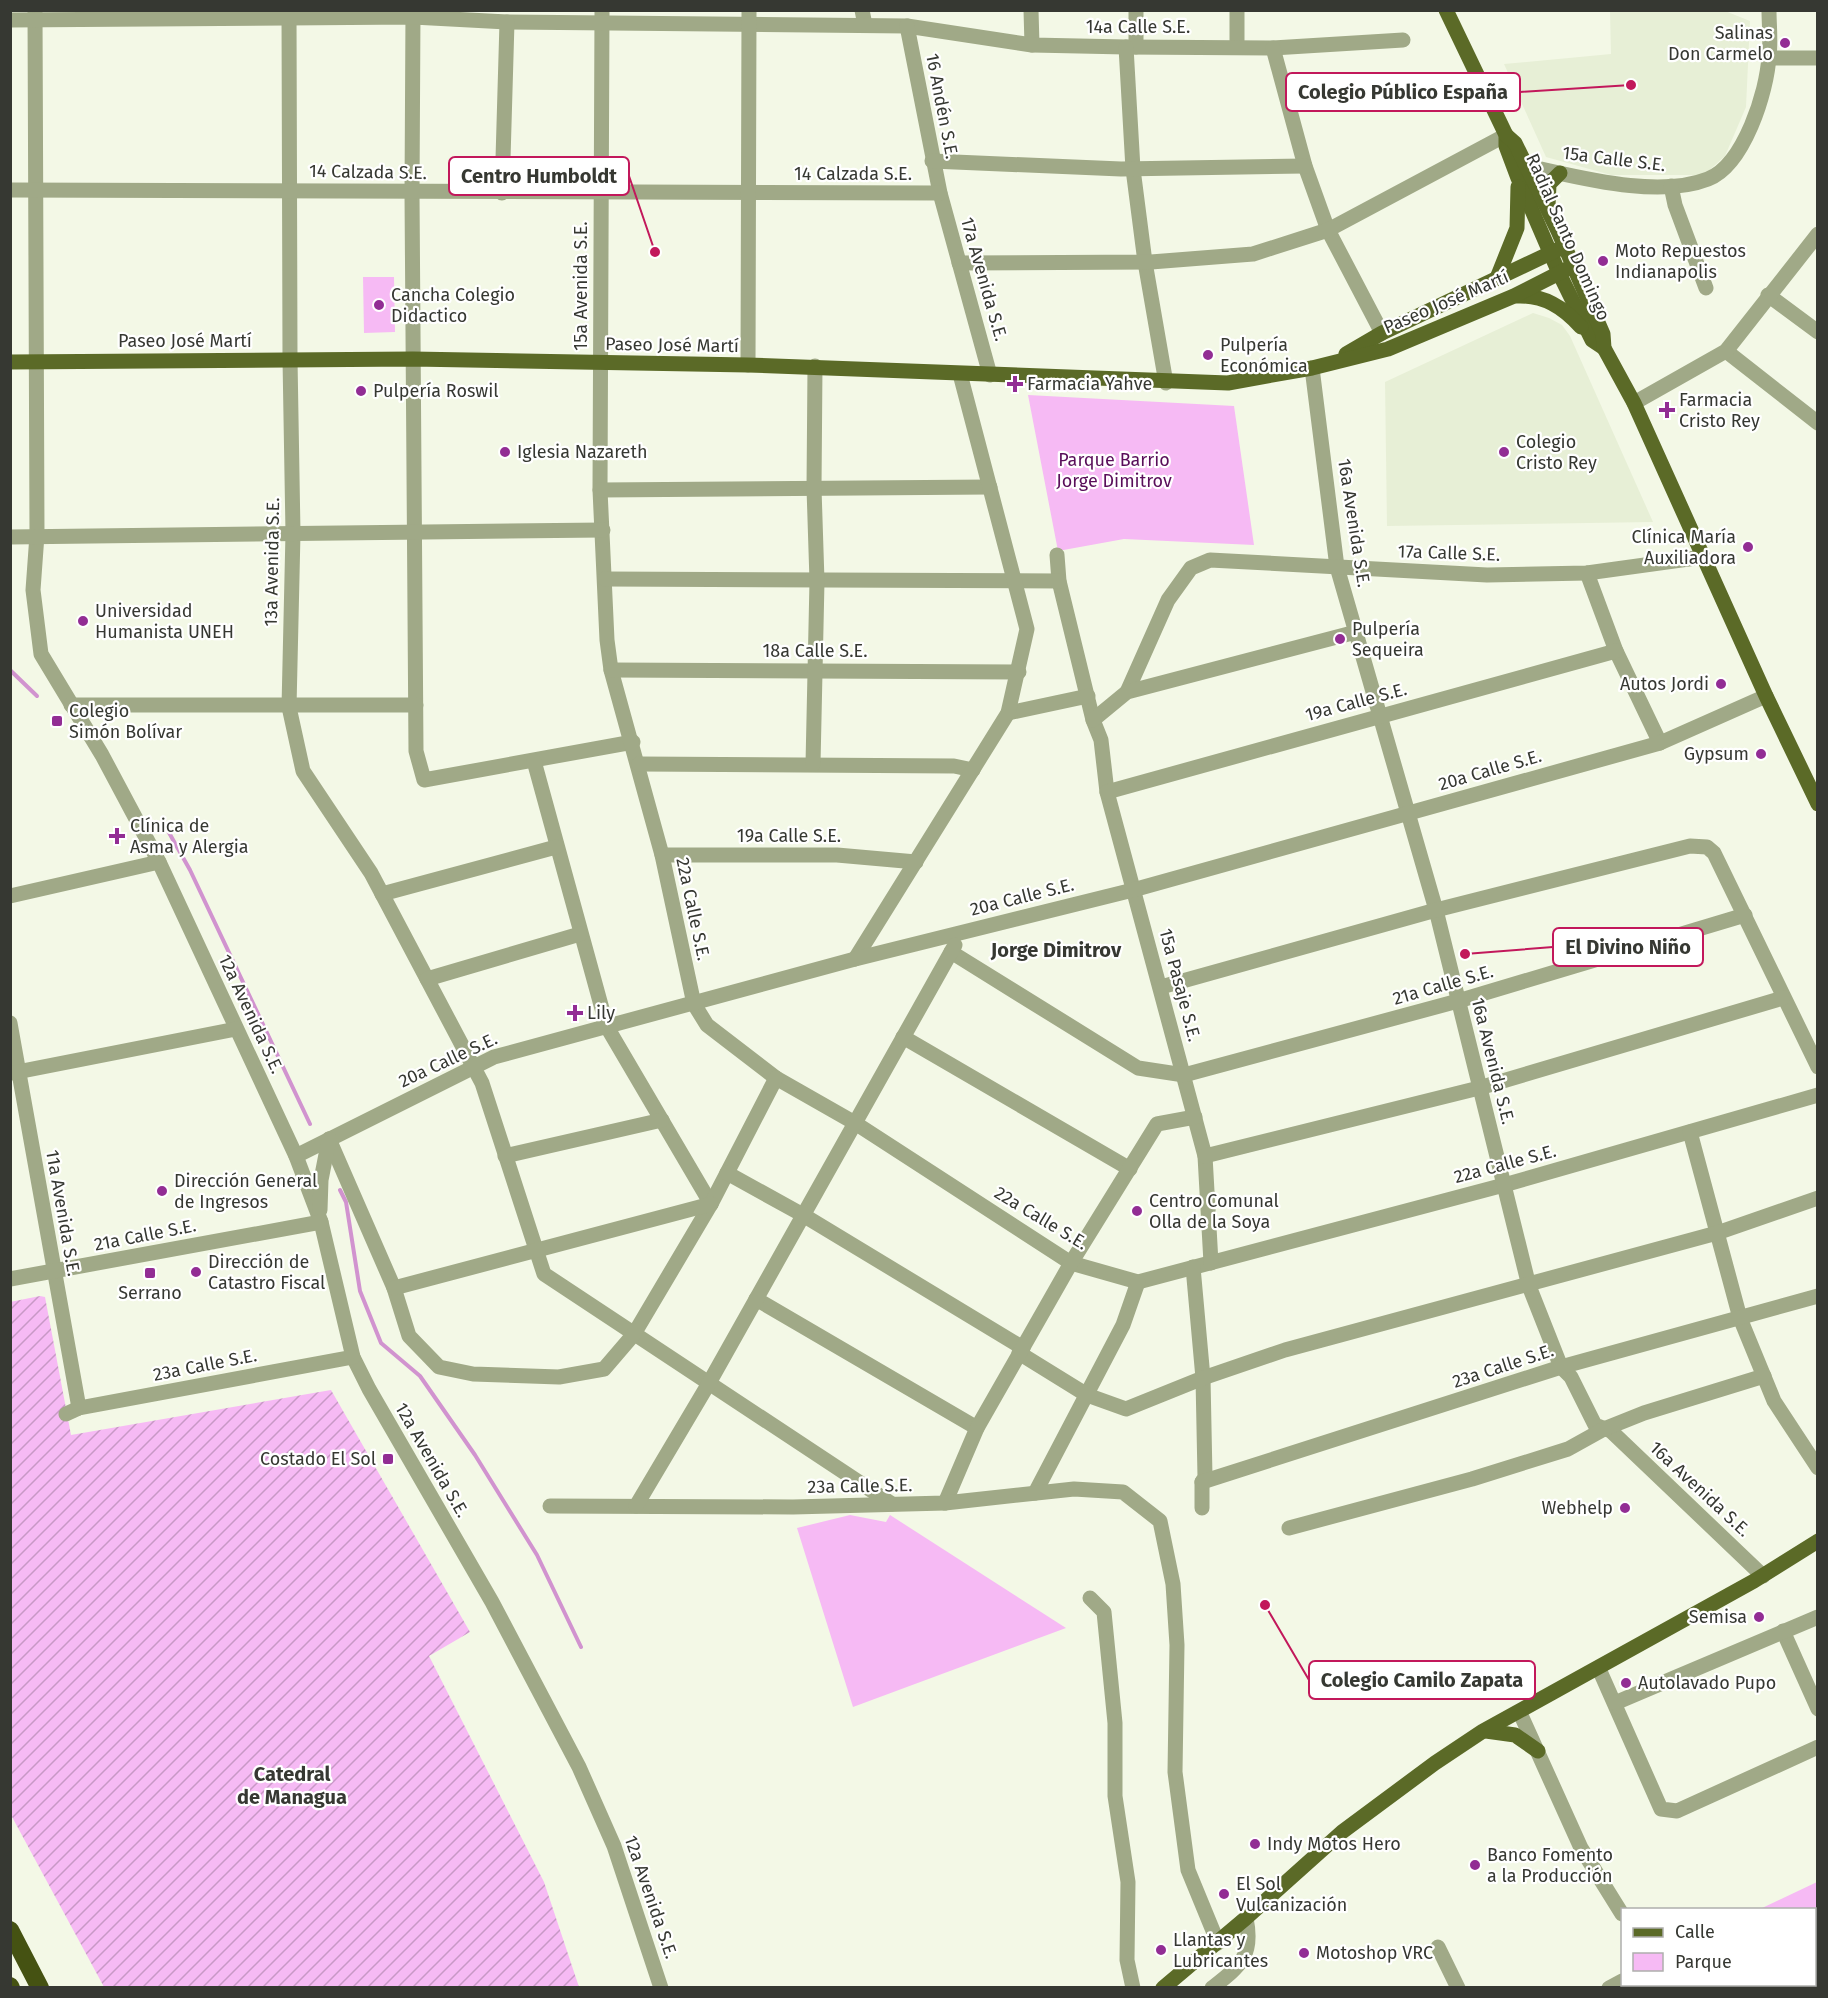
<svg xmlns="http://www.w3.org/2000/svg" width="1828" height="1998" viewBox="0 0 1828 1998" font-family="'Fira Sans',sans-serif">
<defs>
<pattern id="garden-furrows" width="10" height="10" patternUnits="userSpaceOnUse" patternTransform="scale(1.5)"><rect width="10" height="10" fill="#f6baf4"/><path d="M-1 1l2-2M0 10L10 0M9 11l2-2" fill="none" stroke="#c898c6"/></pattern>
</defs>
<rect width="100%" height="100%" fill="#f3f8e6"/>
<!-- built -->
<g fill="#e7efd6">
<polygon points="1610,11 1725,11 1750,21 1746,107 1725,156 1704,175 1611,175 1546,157 1504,64 1611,54"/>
<polygon points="1533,313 1549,318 1562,325 1570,336 1653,522 1387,526 1385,382"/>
</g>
<!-- park -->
<g fill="#f6baf4">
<polygon points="394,277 395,332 364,333 363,277"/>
<polygon points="1028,395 1234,406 1254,545 1124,539 1058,551"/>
<polygon points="850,1515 886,1522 890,1515 1066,1628 853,1707 797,1528"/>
<polygon points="1817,1882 1818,1959 1815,1960 1814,1910 1760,1909"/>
</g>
<!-- garden -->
<polygon fill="url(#garden-furrows)" points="40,1296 45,1297 71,1435 331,1390 470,1632 429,1656 544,1882 579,1987 104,1987 11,1815 10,1302"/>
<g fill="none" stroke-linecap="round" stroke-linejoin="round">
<!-- stream -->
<g stroke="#d193cf" stroke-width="4">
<polyline points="10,670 37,696"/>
<polyline points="163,822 190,870 310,1124"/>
<polyline points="340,1190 346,1202 360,1291 381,1343 420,1376 475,1455 537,1555 581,1647"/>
</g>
<!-- minor -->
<g stroke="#a0a987" stroke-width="15">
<polyline points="35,10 37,535 33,590 41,654 102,755 159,862 296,1156 321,1222 353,1357 369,1389 492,1602 579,1767 614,1846 661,1988"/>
<polyline points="289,10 290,359 293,533 289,707 303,771 371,873 482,1083 544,1274 892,1504"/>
<polyline points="413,10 412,193 416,751 424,780 633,742"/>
<polyline points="602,10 600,490 607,640 611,670 662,855 694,1004 707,1025 776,1078 855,1123 1071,1263 1138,1282 1504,1185 1818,1095"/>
<polyline points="862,10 865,25"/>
<polyline points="1031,10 1032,45"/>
<polyline points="1136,10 1136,47"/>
<polyline points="1237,10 1237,47"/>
<polyline points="10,20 413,17 507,22 907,26 1032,45 1126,47 1273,48 1403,40"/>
<polyline points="907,26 940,193 990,375"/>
<polyline points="1126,47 1133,169 1145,262 1166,383"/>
<polyline points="1273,48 1305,166 1328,230 1382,333"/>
<polyline points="1770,58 1818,58"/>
<polyline points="932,161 1121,169 1305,166"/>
<path d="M1527,166C1579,177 1657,199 1708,179C1744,165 1767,92 1769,56C1771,41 1769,26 1769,10"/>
<polyline points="1671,186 1675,205 1706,288"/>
<polyline points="10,190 940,193"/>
<polyline points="502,193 507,22"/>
<polyline points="959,263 1151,262 1253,254 1328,230 1506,135"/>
<polyline points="1768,295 1818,332"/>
<polyline points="1726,351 1818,423"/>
<polyline points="748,365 749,10"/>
<polyline points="1312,368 1337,567 1436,910 1529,1286 1561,1367 1571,1377 1595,1425 1611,1431 1763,1576"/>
<polyline points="1634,403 1726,351 1818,234"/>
<polyline points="600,490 990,487"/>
<polyline points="10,537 603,530"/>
<polyline points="1057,555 1059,581 1093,720 1101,740 1107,792 1205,1156 1211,1263"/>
<polyline points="1587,573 1616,651 1660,743"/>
<polyline points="605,579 1059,581"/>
<polyline points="611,670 1019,672"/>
<polyline points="1127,692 1168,600 1191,568 1210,560 1487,575 1587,573 1703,557"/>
<polyline points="71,705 416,705"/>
<polyline points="1008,713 1088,696"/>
<polyline points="1093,720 1127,692 1356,632"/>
<polyline points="534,761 607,1027 711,1204"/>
<polyline points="639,764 954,766 973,770"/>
<polyline points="813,764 817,581 814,488 815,366"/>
<polyline points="1107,792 1616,651"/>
<polyline points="662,855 837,855 916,862"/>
<polyline points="382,894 556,847"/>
<polyline points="10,896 159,862"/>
<polyline points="951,952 1138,1068 1184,1075 1458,1001 1745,915"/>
<polyline points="855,959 1008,713 1027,629 960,374"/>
<polyline points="427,979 580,934"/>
<polyline points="1161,987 1436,910 1690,846 1707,847 1714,853 1818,1067"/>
<polyline points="10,1023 79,1408"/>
<polyline points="903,1037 1130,1169"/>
<polyline points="12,1073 236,1029"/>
<polyline points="1690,1132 1740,1318 1774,1401 1818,1468"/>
<polyline points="329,1139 394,1288 409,1336 439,1367 473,1374 559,1377 604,1369 634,1334 711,1204 776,1078"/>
<polyline points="296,1156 494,1057 855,959 1133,890 1660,743 1766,696"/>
<polyline points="505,1156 662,1120"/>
<polyline points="1205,1156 1479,1088 1783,998"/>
<polyline points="727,1173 803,1215 1023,1348"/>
<polyline points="320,1210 321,1180 329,1139"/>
<polyline points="1193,1267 1203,1378 1205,1477 1202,1482 1202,1508"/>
<polyline points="10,1279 321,1222"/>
<polyline points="394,1288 711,1204"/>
<polyline points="756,1299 977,1428"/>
<polyline points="1019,1353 1087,1395 1126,1409 1203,1378 1285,1350 1717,1233 1818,1198"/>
<polyline points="66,1414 79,1408 353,1357"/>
<polyline points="1202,1482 1561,1367 1818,1296"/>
<polyline points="1035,1493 1123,1325 1138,1282"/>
<polyline points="945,1503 977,1428 1071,1263 1157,1124 1195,1117"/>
<polyline points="550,1506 793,1507 945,1503 1074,1489 1123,1492 1160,1521 1173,1584 1177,1645 1175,1772 1188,1870 1218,1943"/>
<polyline points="636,1506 709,1383 955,945"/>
<polyline points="1289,1528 1472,1479 1568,1449 1604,1429 1644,1413 1764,1376"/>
<polyline points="1090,1598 1104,1612 1115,1723 1115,1796 1128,1882 1127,1960 1133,1988"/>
<polyline points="1783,1631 1818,1709"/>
<polyline points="1599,1669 1661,1809 1677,1811 1818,1747"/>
<polyline points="1615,1703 1818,1617"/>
<polyline points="1520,1713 1581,1848 1622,1914"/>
<polyline points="1438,1947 1458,1988"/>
<polyline points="1670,1984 1672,1988"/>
<path d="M1212,1988C1240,1966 1254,1956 1246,1918"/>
<polyline points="1609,1988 1622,1981"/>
</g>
<!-- major -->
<g stroke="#5b6a27" stroke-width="15">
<polyline points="1446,10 1506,135 1506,146 1518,178 1559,273 1592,340 1604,348"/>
<polyline points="1506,135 1515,143 1558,231 1603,334 1604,348 1634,403 1766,696 1818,804"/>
<polyline points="1548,206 1549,184 1560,173"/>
<polyline points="1497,278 1517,228 1518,187"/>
<path d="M1517,296C1544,295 1563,307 1581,327"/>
<polyline points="1346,354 1382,333 1559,249"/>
<polyline points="10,362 413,359 748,365 1228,383 1312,368 1388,349 1514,296 1573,266"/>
<polyline points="1486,1731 1515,1735 1538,1751"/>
<polyline points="1163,1988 1246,1918 1342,1832 1435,1763 1483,1731 1754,1581 1818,1541"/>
</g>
<!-- highway -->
<g stroke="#455212" stroke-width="18">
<polyline points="10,1930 40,1988"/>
<polyline points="10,1986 11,1988"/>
</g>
</g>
<!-- markers -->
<g fill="#922d94" stroke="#fff" stroke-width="2">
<circle cx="1785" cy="43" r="6"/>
<circle cx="1603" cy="261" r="6"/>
<circle cx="379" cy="305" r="6"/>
<circle cx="1208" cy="355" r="6"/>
<path d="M1012 375h6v6h6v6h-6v6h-6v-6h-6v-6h6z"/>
<circle cx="361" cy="391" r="6"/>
<path d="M1664 401h6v6h6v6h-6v6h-6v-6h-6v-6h6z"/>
<circle cx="505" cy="452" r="6"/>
<circle cx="1504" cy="452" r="6"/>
<circle cx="1748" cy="547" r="6"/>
<circle cx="83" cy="621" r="6"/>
<circle cx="1340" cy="639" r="6"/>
<circle cx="1721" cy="684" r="6"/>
<rect x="51" y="715" width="12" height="12" rx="3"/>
<circle cx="1761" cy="754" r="6"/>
<path d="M114 827h6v6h6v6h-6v6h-6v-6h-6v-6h6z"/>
<path d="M572 1004h6v6h6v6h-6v6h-6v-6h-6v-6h6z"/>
<circle cx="162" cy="1191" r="6"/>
<circle cx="1137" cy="1211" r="6"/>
<circle cx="196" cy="1272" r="6"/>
<rect x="144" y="1267" width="12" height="12" rx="3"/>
<rect x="382" y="1453" width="12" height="12" rx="3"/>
<circle cx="1625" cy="1508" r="6"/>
<circle cx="1759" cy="1617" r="6"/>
<circle cx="1626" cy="1683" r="6"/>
<circle cx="1255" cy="1844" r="6"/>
<circle cx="1475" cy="1865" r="6"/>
<circle cx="1224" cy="1894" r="6"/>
<circle cx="1161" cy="1950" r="6"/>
<circle cx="1304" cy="1953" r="6"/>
</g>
<g text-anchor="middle" stroke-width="4.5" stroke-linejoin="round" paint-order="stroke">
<!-- street labels -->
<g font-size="18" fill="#363832" stroke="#fff">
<text x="1138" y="33">14a Calle S.E.</text>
<text transform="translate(942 106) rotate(79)" y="6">16 Andén S.E.</text>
<text transform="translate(1614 159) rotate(7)" y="6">15a Calle S.E.</text>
<text transform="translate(368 172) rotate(1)" y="6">14 Calzada S.E.</text>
<text x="853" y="180">14 Calzada S.E.</text>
<text transform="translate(1568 237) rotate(66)" y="6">Radial Santo Domingo</text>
<text transform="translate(984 279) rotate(74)" y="6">17a Avenida S.E.</text>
<text transform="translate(581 286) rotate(-90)" y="6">15a Avenida S.E.</text>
<text transform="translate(1446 302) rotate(-23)" y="6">Paseo José Martí</text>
<text x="185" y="347">Paseo José Martí</text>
<text transform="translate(672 345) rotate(1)" y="6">Paseo José Martí</text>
<text transform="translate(1354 523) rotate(81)" y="6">16a Avenida S.E.</text>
<text transform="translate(1449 553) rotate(2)" y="6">17a Calle S.E.</text>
<text transform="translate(272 562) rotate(-89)" y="6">13a Avenida S.E.</text>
<text x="815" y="657">18a Calle S.E.</text>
<text transform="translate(1356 702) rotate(-15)" y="6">19a Calle S.E.</text>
<text transform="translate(1490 770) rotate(-16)" y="6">20a Calle S.E.</text>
<text x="789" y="842">19a Calle S.E.</text>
<text transform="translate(1022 897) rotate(-14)" y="6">20a Calle S.E.</text>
<text transform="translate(693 909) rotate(78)" y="6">22a Calle S.E.</text>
<text transform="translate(1180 985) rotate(75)" y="6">15a Pasaje S.E.</text>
<text transform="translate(1443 985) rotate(-16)" y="6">21a Calle S.E.</text>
<text transform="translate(251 1014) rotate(65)" y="6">12a Avenida S.E.</text>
<text transform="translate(448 1060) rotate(-25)" y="6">20a Calle S.E.</text>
<text transform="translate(1493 1061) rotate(76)" y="6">16a Avenida S.E.</text>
<text transform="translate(1505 1164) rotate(-15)" y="6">22a Calle S.E.</text>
<text transform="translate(63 1213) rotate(80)" y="6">11a Avenida S.E.</text>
<text transform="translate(1041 1218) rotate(31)" y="6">22a Calle S.E.</text>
<text transform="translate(145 1235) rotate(-11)" y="6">21a Calle S.E.</text>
<text transform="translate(205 1365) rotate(-11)" y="6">23a Calle S.E.</text>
<text transform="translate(1503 1366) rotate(-18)" y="6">23a Calle S.E.</text>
<text transform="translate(432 1460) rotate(60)" y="6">12a Avenida S.E.</text>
<text transform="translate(860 1486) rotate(-1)" y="6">23a Calle S.E.</text>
<text transform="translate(1700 1489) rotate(43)" y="6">16a Avenida S.E.</text>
<text transform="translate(651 1897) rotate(71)" y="6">12a Avenida S.E.</text>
</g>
<!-- poi labels -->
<g font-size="18" fill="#363832" stroke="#fff" text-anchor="start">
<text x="1773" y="39" text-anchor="end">Salinas<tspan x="1773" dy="21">Don Carmelo</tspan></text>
<text x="1615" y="257">Moto Repuestos<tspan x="1615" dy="21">Indianapolis</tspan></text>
<text x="391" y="301">Cancha Colegio<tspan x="391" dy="21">Didactico</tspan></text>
<text x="1220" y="351">Pulpería<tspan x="1220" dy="21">Económica</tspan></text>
<text x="1027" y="390">Farmacia Yahve</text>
<text x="373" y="397">Pulpería Roswil</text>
<text x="1679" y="406">Farmacia<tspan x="1679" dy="21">Cristo Rey</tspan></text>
<text x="1516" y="448">Colegio<tspan x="1516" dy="21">Cristo Rey</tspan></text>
<text x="517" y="458">Iglesia Nazareth</text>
<text x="1736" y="543" text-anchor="end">Clínica María<tspan x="1736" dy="21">Auxiliadora</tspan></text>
<text x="95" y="617">Universidad<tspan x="95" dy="21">Humanista UNEH</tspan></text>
<text x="1352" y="635">Pulpería<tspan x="1352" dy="21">Sequeira</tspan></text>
<text x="1709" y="690" text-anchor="end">Autos Jordi</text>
<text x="69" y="717">Colegio<tspan x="69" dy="21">Simón Bolívar</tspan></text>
<text x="1749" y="760" text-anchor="end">Gypsum</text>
<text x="130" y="832">Clínica de<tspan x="130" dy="21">Asma y Alergia</tspan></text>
<text x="587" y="1019">Lily</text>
<text x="174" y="1187">Dirección General<tspan x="174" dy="21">de Ingresos</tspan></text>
<text x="1149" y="1207">Centro Comunal<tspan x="1149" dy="21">Olla de la Soya</tspan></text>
<text x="208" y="1268">Dirección de<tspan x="208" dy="21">Catastro Fiscal</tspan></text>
<text x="150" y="1299" text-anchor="middle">Serrano</text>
<text x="376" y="1465" text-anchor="end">Costado El Sol</text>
<text x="1613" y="1514" text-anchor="end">Webhelp</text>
<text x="1747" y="1623" text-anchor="end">Semisa</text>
<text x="1638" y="1689">Autolavado Pupo</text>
<text x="1267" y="1850">Indy Motos Hero</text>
<text x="1487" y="1861">Banco Fomento<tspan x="1487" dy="21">a la Producción</tspan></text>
<text x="1236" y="1890">El Sol<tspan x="1236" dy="21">Vulcanización</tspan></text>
<text x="1173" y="1946">Llantas y<tspan x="1173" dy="21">Lubricantes</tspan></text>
<text x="1316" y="1959">Motoshop VRC</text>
</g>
<!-- park labels -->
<g font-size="18" fill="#590e5a" stroke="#fff">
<text x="1114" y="466">Parque Barrio<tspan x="1114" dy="21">Jorge Dimitrov</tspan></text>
</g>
<!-- neighbourhood labels -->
<g font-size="20" font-weight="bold" fill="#363832" stroke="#fff">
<text x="1056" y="957">Jorge Dimitrov</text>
<text x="292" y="1781">Catedral<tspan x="292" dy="23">de Managua</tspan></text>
</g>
</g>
<!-- callouts -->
<path fill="none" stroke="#c2185b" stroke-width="2" d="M1631 85L1520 92M655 252L629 176M1465 954L1553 947M1265 1605L1309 1680"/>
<g fill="#c2185b" stroke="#fff" stroke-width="2">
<circle cx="1631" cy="85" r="6"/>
<circle cx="655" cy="252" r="6"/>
<circle cx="1465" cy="954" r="6"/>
<circle cx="1265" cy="1605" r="6"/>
</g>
<g fill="#fff" stroke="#c2185b" stroke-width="2">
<rect x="1286" y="73" width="234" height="38" rx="6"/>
<rect x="449" y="157" width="180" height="38" rx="6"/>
<rect x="1553" y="928" width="150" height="38" rx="6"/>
<rect x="1309" y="1661" width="226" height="38" rx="6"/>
</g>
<g font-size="20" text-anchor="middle" font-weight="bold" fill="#363832">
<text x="1403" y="99">Colegio Público España</text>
<text x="539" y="183">Centro Humboldt</text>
<text x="1628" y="954">El Divino Niño</text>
<text x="1422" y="1687">Colegio Camilo Zapata</text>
</g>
<!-- border -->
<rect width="1828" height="1998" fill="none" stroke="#363832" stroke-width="24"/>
<!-- legend -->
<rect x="1621" y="1908" width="195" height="78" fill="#ffffff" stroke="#afafad" stroke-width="1.5"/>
<rect x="1633" y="1928" width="30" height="9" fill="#5b6a27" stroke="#afafad" stroke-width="1.5"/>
<text x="1675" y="1938" font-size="18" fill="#363832">Calle</text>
<rect x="1633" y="1953" width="30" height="18" fill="#f6baf4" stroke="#afafad" stroke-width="1.5"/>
<text x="1675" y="1968" font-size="18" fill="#363832">Parque</text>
</svg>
